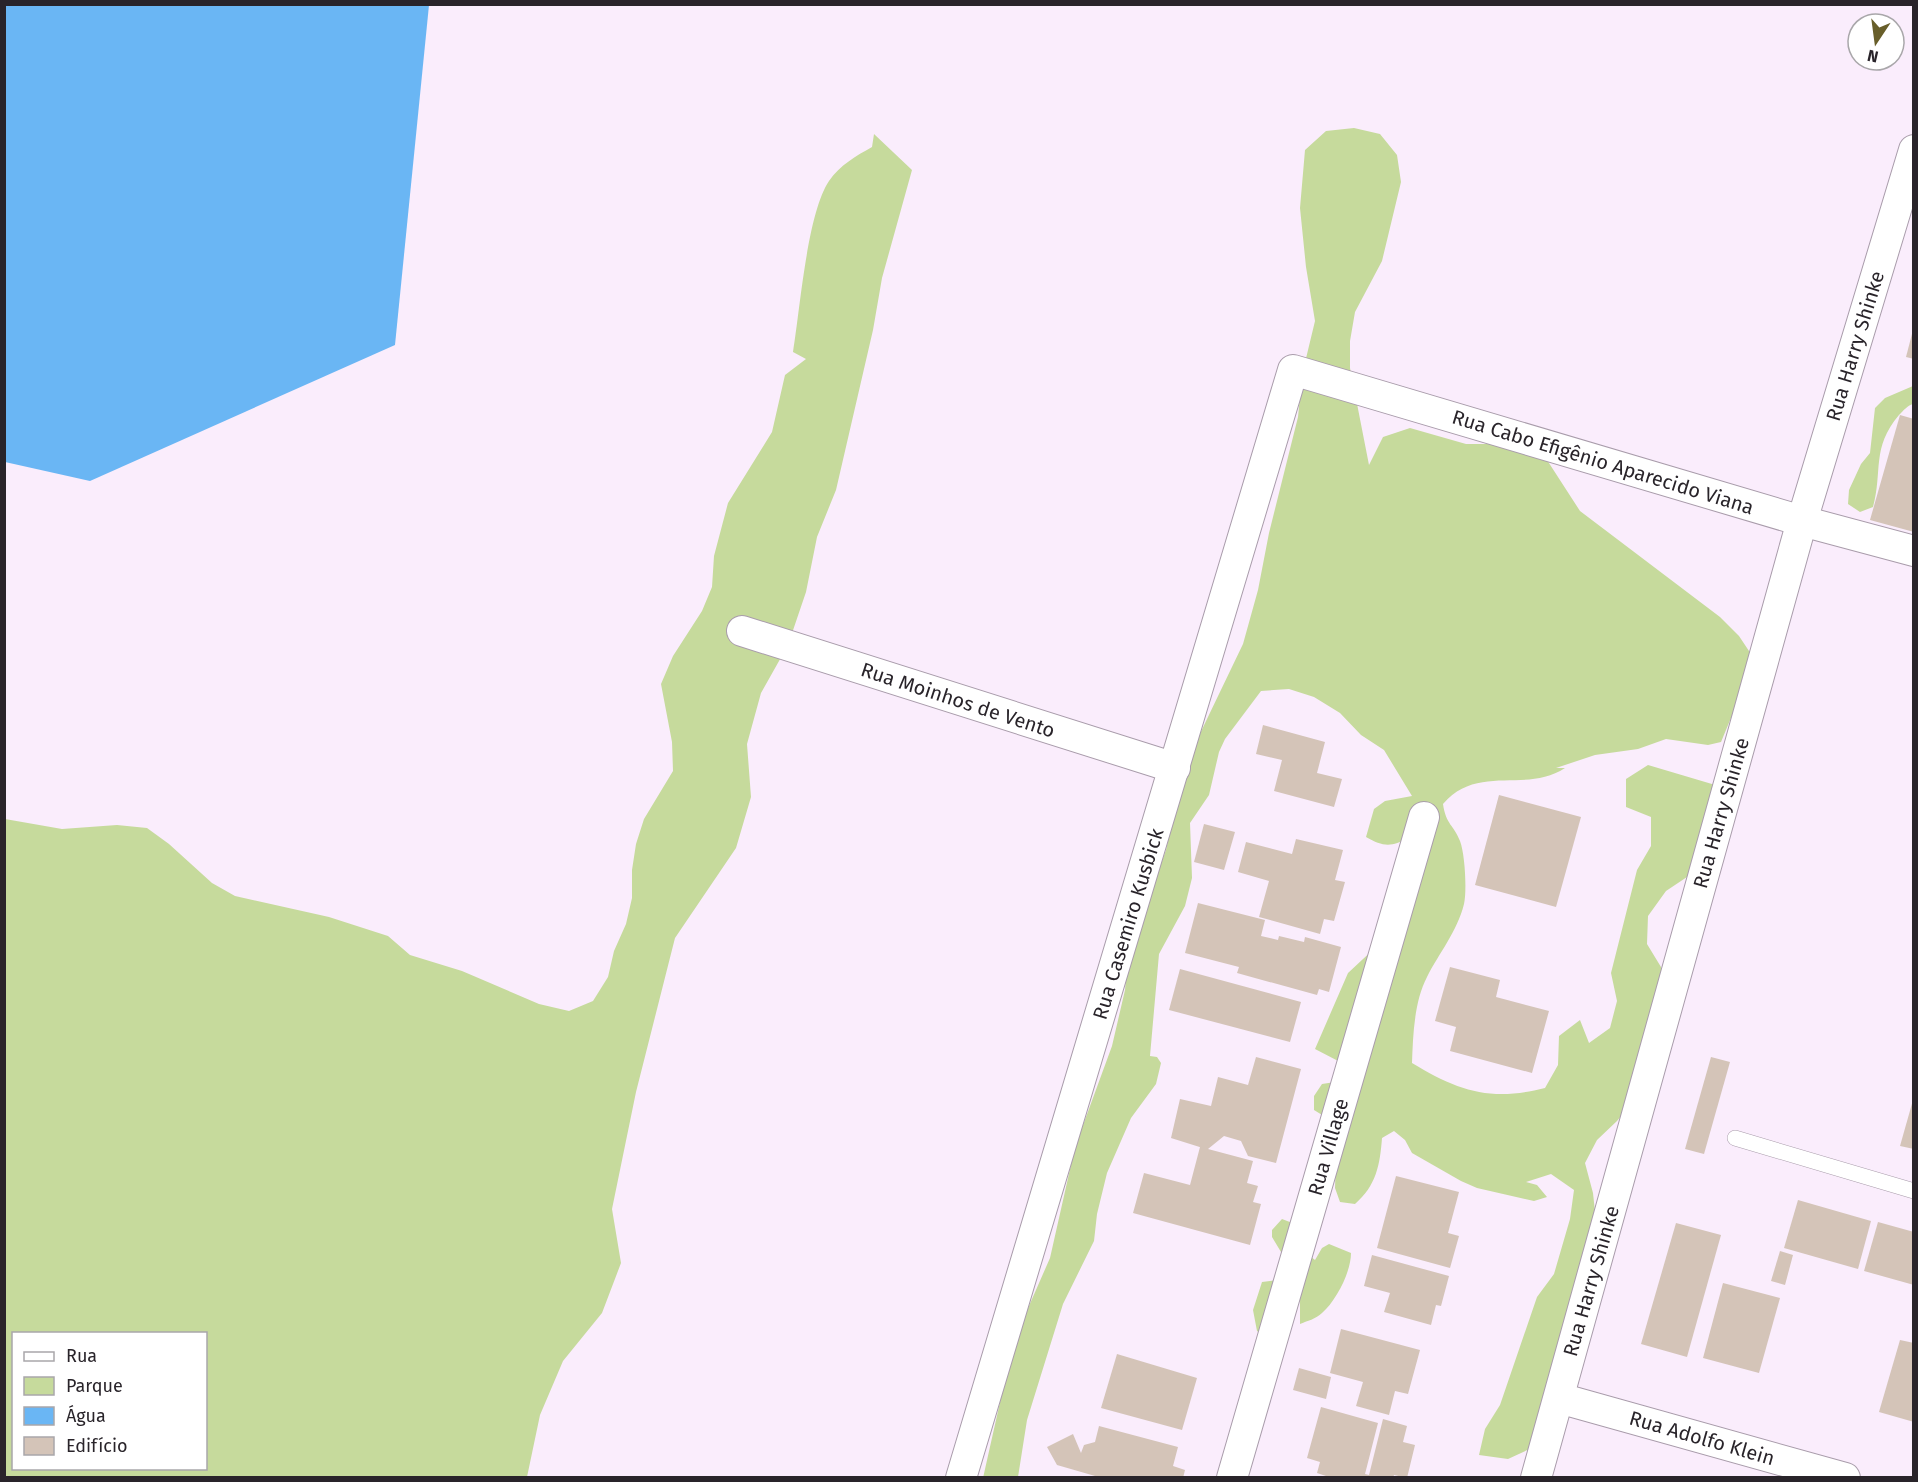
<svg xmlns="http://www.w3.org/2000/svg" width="1918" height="1482" viewBox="0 0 1918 1482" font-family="'Fira Sans',sans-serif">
<rect width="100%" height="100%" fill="#faedfc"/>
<!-- green -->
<g fill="#c6da9c" fill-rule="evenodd">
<path d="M1354,128L1380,134L1397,155L1401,182L1382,261L1355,312L1350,341V368L1369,465L1383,437L1410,428L1466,444H1495L1547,460L1580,511L1720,617L1739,636L1755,660L1721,742L1708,745L1666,739L1638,749L1595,755L1556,768H1565C1526,794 1478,763 1443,804C1446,825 1454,825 1460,841C1465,854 1467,891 1464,904C1457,932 1439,953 1427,977C1414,1002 1413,1036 1412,1063C1458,1091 1491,1102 1545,1088L1558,1065L1559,1036L1580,1020L1589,1043L1610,1028L1617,1001L1611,973L1637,870L1651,846V817L1626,807V779L1648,765L1722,787L1690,875L1666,891L1648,916L1647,944L1661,967L1662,995L1635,1099L1617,1121L1597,1140L1585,1163L1593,1193L1596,1221L1534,1447L1508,1459L1479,1455L1485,1429L1500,1405L1537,1297L1554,1274L1570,1219L1574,1190L1551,1174L1526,1182L1537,1185L1547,1197L1534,1201L1477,1188L1461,1181L1412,1153L1405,1140L1394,1131L1382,1138C1380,1165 1376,1186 1355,1204L1340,1202L1335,1188L1336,1159L1327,1118L1314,1110V1096L1322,1084L1335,1082L1342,1063L1315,1049L1348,973L1392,932L1420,885L1427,858L1408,838C1392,847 1383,847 1366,837L1374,809L1385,801L1412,796L1384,750L1361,735L1340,713L1314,697L1289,689L1261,691L1225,739L1219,752L1209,795L1190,823L1192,878L1185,906L1159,954L1150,1056L1157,1057L1161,1063L1156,1084L1131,1118L1107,1173L1097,1214L1094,1241L1063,1304L1027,1420L1018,1477L983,1478L1007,1371L1025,1315L1050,1258L1075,1147L1112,1046L1125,990L1128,955L1166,850L1178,795L1195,744L1243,644L1258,590L1269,533L1298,417L1302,375L1315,321L1306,267L1300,208L1305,150L1326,131Z"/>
<path d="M874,134L912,170L882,278L873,330L836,490L817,537L806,592L788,645L761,693L747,744L751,797L736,848L675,938L636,1092L612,1209L621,1263L602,1313L563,1361L540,1415L527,1477L5,1478V819L62,829L117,825L147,828L169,844L212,883L235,896L329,917L388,936L410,955L462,971L539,1004L569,1011L593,1001L608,977L614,951L626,924L632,898V870L636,844L644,819L673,771L672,742L661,684L673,656L702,611L712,587L714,556L728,503L772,432L785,375L806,359L793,352C800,310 807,214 829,181C840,165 856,156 872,147ZM14,1334H206V1468H14Z"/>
<path d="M1913,386V404C1907,406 1904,410 1899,415C1871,448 1883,471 1873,507L1860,512L1848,504L1849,490L1861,464L1870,453L1875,408L1885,398Z"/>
<path d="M1282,1219L1295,1224L1310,1256L1315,1260L1322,1248L1329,1244L1351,1253C1351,1272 1336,1301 1322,1313C1316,1319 1307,1321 1300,1324V1299L1293,1297L1263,1335L1257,1331L1253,1310L1262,1282L1277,1280L1284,1257L1272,1237V1230Z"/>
</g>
<!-- water -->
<polygon fill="#6ab6f4" points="5,4 429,5 395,345 90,481 5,462"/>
<!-- building -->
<g fill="#d4c4b8">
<polygon points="1913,330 1914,330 1914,359 1906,357"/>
<polygon points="1900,415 1914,419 1914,532 1870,520"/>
<polygon points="1263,725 1325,742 1317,773 1342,779 1334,807 1274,791 1282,760 1256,754"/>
<polygon points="1499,795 1581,817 1556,907 1475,885"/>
<polygon points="1204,824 1235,832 1224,870 1194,862"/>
<polygon points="1296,839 1343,850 1335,880 1345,882 1334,921 1324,919 1320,934 1259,917 1269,881 1238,872 1246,842 1292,854"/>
<polygon points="1198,903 1265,920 1261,936 1278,940 1279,936 1304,942 1305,937 1341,947 1329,992 1319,989 1317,995 1237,973 1239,967 1185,953"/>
<polygon points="1450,967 1500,980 1496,997 1549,1011 1532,1073 1450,1051 1456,1027 1435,1021"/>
<polygon points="1180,969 1301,1002 1290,1042 1169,1010"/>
<polygon points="1256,1057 1301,1069 1276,1163 1248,1156 1241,1141 1224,1136 1208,1149 1253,1161 1247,1183 1258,1186 1253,1202 1261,1204 1250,1245 1133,1213 1144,1173 1190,1185 1200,1147 1206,1149 1171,1138 1180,1099 1211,1106 1218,1077 1248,1085"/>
<polygon points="1711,1057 1730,1062 1704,1154 1685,1149"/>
<polygon points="1913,1100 1914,1100 1914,1149 1900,1146"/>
<polygon points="1396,1176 1459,1192 1448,1233 1459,1236 1450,1268 1377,1248"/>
<polygon points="1798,1200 1871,1221 1858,1269 1784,1248"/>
<polygon points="1878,1222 1914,1232 1914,1285 1864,1271"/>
<polygon points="1676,1223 1721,1235 1687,1357 1641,1344"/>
<polygon points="1780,1251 1793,1255 1785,1285 1771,1281"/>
<polygon points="1372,1255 1449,1276 1441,1306 1436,1305 1431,1325 1384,1312 1390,1293 1364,1286"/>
<polygon points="1723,1283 1780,1298 1759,1373 1703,1358"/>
<polygon points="1341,1329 1420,1350 1408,1394 1395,1391 1389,1415 1356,1406 1363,1382 1330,1373"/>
<polygon points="1900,1340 1914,1343 1914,1422 1879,1412"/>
<polygon points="1117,1354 1197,1378 1182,1430 1101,1408"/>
<polygon points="1299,1368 1331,1377 1326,1399 1293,1390"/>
<polygon points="1321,1407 1378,1423 1365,1474 1369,1475 1383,1419 1407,1426 1403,1442 1415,1445 1407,1478 1394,1475 1393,1478 1332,1478 1317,1473 1320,1462 1307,1458"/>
<polygon points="1099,1426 1178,1447 1173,1466 1185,1470 1183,1478 1102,1478 1057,1465 1047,1447 1073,1434 1081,1453 1084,1445 1095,1442"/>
</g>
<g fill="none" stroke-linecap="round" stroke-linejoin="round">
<defs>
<polyline id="service" points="1735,1138 1914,1191"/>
<g id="minor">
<polyline points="742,631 1175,768"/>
<polyline points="1559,1398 1845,1478"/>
<polyline points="961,1478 1293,370 1802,521 1914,551"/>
<polyline points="1232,1478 1424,817"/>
<polyline points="1536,1478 1802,521 1914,150"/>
</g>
</defs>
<!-- service casing -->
<use href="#service" stroke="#a99cab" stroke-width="16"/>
<!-- minor casing -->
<use href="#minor" stroke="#a99cab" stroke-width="32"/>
<!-- service -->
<use href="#service" stroke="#fff" stroke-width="15"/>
<!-- minor -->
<use href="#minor" stroke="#fff" stroke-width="30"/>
</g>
<g text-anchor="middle" stroke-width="4.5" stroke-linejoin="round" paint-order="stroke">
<!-- street labels -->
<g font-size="20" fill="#29242a" stroke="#fff">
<text transform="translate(1855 346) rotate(-73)" y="7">Rua Harry Shinke</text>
<text transform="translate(1603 462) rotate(17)" y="7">Rua Cabo Efigênio Aparecido Viana</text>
<text transform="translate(958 700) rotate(18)" y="7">Rua Moinhos de Vento</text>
<text transform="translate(1721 813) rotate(-74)" y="7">Rua Harry Shinke</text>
<text transform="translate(1128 924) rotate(-73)" y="7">Rua Casemiro Kusbick</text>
<text transform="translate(1328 1147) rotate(-74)" y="7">Rua Village</text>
<text transform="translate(1591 1281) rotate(-74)" y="7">Rua Harry Shinke</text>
<text transform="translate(1702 1438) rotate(16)" y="7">Rua Adolfo Klein</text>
</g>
</g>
<!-- border -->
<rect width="1918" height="1482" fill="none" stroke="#29242a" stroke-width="12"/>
<!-- legend -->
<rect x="12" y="1332" width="195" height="138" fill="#ffffff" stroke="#a9a7aa" stroke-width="1.5"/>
<rect x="24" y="1352" width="30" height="9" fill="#ffffff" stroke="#a9a7aa" stroke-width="1.5"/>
<text x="66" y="1362" font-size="18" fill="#29242a">Rua</text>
<rect x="24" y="1377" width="30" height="18" fill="#c6da9c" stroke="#a9a7aa" stroke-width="1.5"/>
<text x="66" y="1392" font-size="18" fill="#29242a">Parque</text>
<rect x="24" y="1407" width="30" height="18" fill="#6ab6f4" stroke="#a9a7aa" stroke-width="1.5"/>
<text x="66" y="1422" font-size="18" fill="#29242a">Água</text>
<rect x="24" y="1437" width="30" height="18" fill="#d4c4b8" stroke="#a9a7aa" stroke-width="1.5"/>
<text x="66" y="1452" font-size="18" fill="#29242a">Edifício</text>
<!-- north arrow -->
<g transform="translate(1876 42) rotate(193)"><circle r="28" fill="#ffffff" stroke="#a9a7aa" stroke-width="1.5"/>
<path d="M0-4.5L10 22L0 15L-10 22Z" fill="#685e2a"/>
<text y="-9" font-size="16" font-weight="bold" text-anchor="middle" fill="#29242a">N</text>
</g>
</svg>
